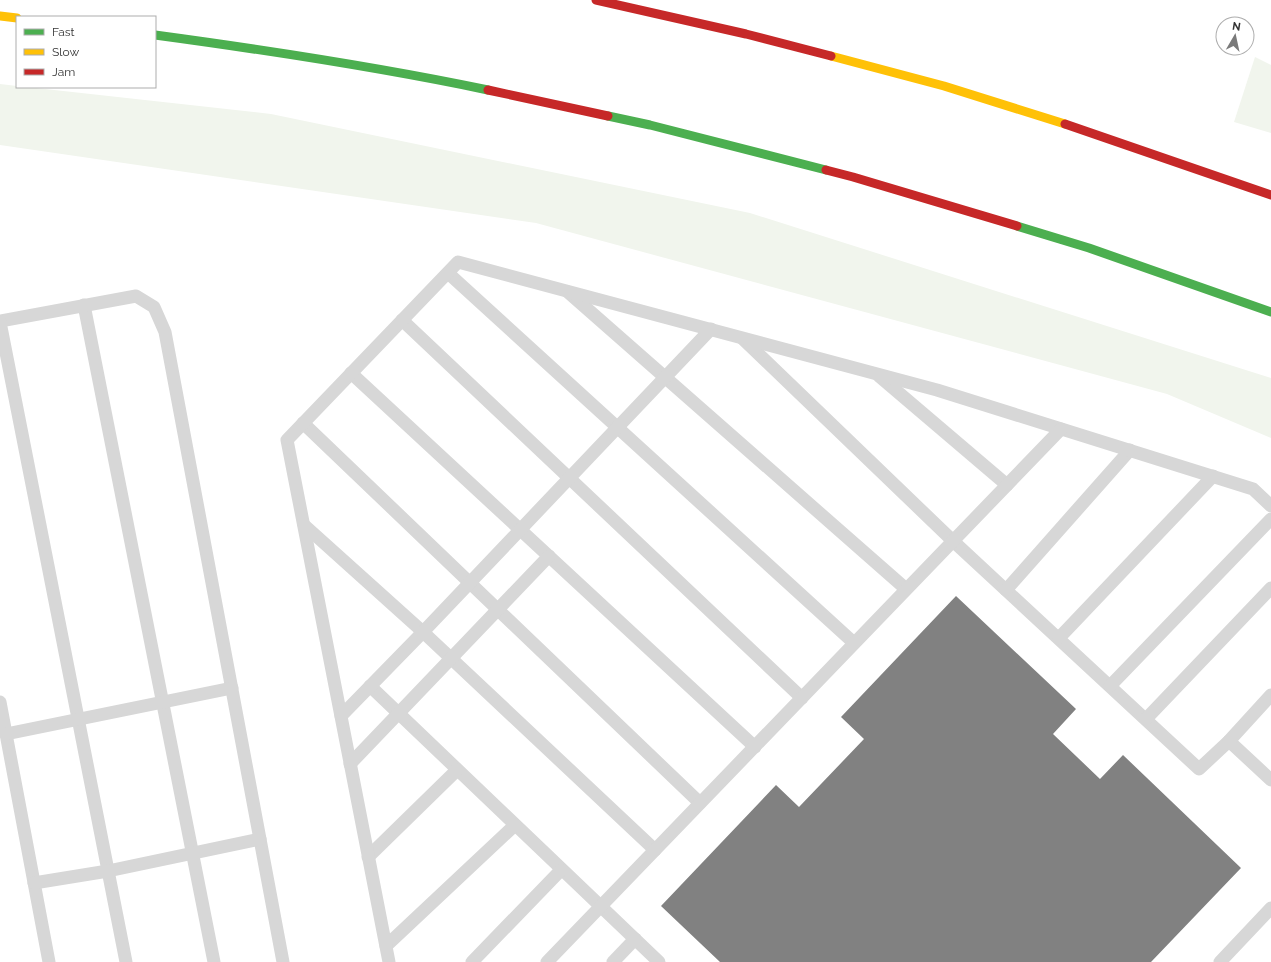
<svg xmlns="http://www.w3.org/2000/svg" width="1271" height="962" viewBox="0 0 1271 962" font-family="Raleway,sans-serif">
<rect width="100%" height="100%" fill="#fff"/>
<!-- green -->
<g fill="#f1f5ed">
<polygon points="1255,57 1271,65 1271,133 1234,122"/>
<polygon points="0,84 17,86 17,87 27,87 271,114 750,213 1271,378 1271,438 1167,394 536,223 0,145"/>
</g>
<!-- building -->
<polygon fill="#818181" points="956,596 1076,709 1053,734 1100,779 1123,755 1241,868 1151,962 720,962 661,906 776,785 799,807 864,739 841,717"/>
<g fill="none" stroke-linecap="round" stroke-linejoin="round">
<!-- lane -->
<g stroke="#d7d7d7" stroke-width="13">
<polyline points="448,273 854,643"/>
<polyline points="568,292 906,589"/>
<polyline points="84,305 214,962"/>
<polyline points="402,320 802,698"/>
<polyline points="0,321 136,296 154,307 165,332 283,962"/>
<polyline points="0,322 126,962"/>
<polyline points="743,339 953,541 1199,769 1229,741 1271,780"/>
<polyline points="351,373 755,747"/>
<polyline points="879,376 1007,485"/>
<polyline points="303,423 700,803"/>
<polyline points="304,525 423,632 655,850"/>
<polyline points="1006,590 1130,450"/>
<polyline points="1059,638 1213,476"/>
<polyline points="370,686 659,962"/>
<polyline points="1110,686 1271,519"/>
<polyline points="0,702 49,962"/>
<polyline points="341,716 423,632 711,329"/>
<polyline points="1146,719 1271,588"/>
<polyline points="6,734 232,688"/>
<polyline points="1229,741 1271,695"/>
<polyline points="350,764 549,556"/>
<polyline points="368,857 457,770"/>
<polyline points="34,883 108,871 260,839"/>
<polyline points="386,946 515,825"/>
<polyline points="389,962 287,440 458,262 937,390 1253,489 1271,506"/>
<polyline points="472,962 561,870"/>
<polyline points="547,962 1061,429"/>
<polyline points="613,962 635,939"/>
<polyline points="1220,962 1271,908"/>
</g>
<!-- fast -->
<g stroke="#4caf50" stroke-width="9">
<path d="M155,35C266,50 378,67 488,90"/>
<polyline points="608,116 650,125 826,170"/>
<polyline points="1017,226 1089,248 1271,312"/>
</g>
<!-- slow -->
<g stroke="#ffc107" stroke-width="9">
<polyline points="0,16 17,18"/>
<polyline points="831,56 944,86 1065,124"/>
</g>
<!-- jam -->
<g stroke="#c62828" stroke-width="9">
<polyline points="596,0 746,34 831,56"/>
<polyline points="488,90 608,116"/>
<polyline points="1065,124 1271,195"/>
<polyline points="826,170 853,177 1017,226"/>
</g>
</g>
<!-- legend -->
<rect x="16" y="16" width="140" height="72" fill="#ffffff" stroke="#adadad"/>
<rect x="24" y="29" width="20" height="6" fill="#4caf50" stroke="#adadad"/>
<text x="52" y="36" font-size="12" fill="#333333">Fast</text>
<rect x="24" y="49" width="20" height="6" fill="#ffc107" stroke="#adadad"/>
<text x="52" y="56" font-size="12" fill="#333333">Slow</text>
<rect x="24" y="69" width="20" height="6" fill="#c62828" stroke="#adadad"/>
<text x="52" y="76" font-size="12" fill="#333333">Jam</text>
<!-- north arrow -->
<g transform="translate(1235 36) rotate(9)"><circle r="19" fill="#ffffff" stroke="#adadad"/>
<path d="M0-3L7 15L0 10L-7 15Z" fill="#7a7a7a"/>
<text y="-6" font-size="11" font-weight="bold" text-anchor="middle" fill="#333333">N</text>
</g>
</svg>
